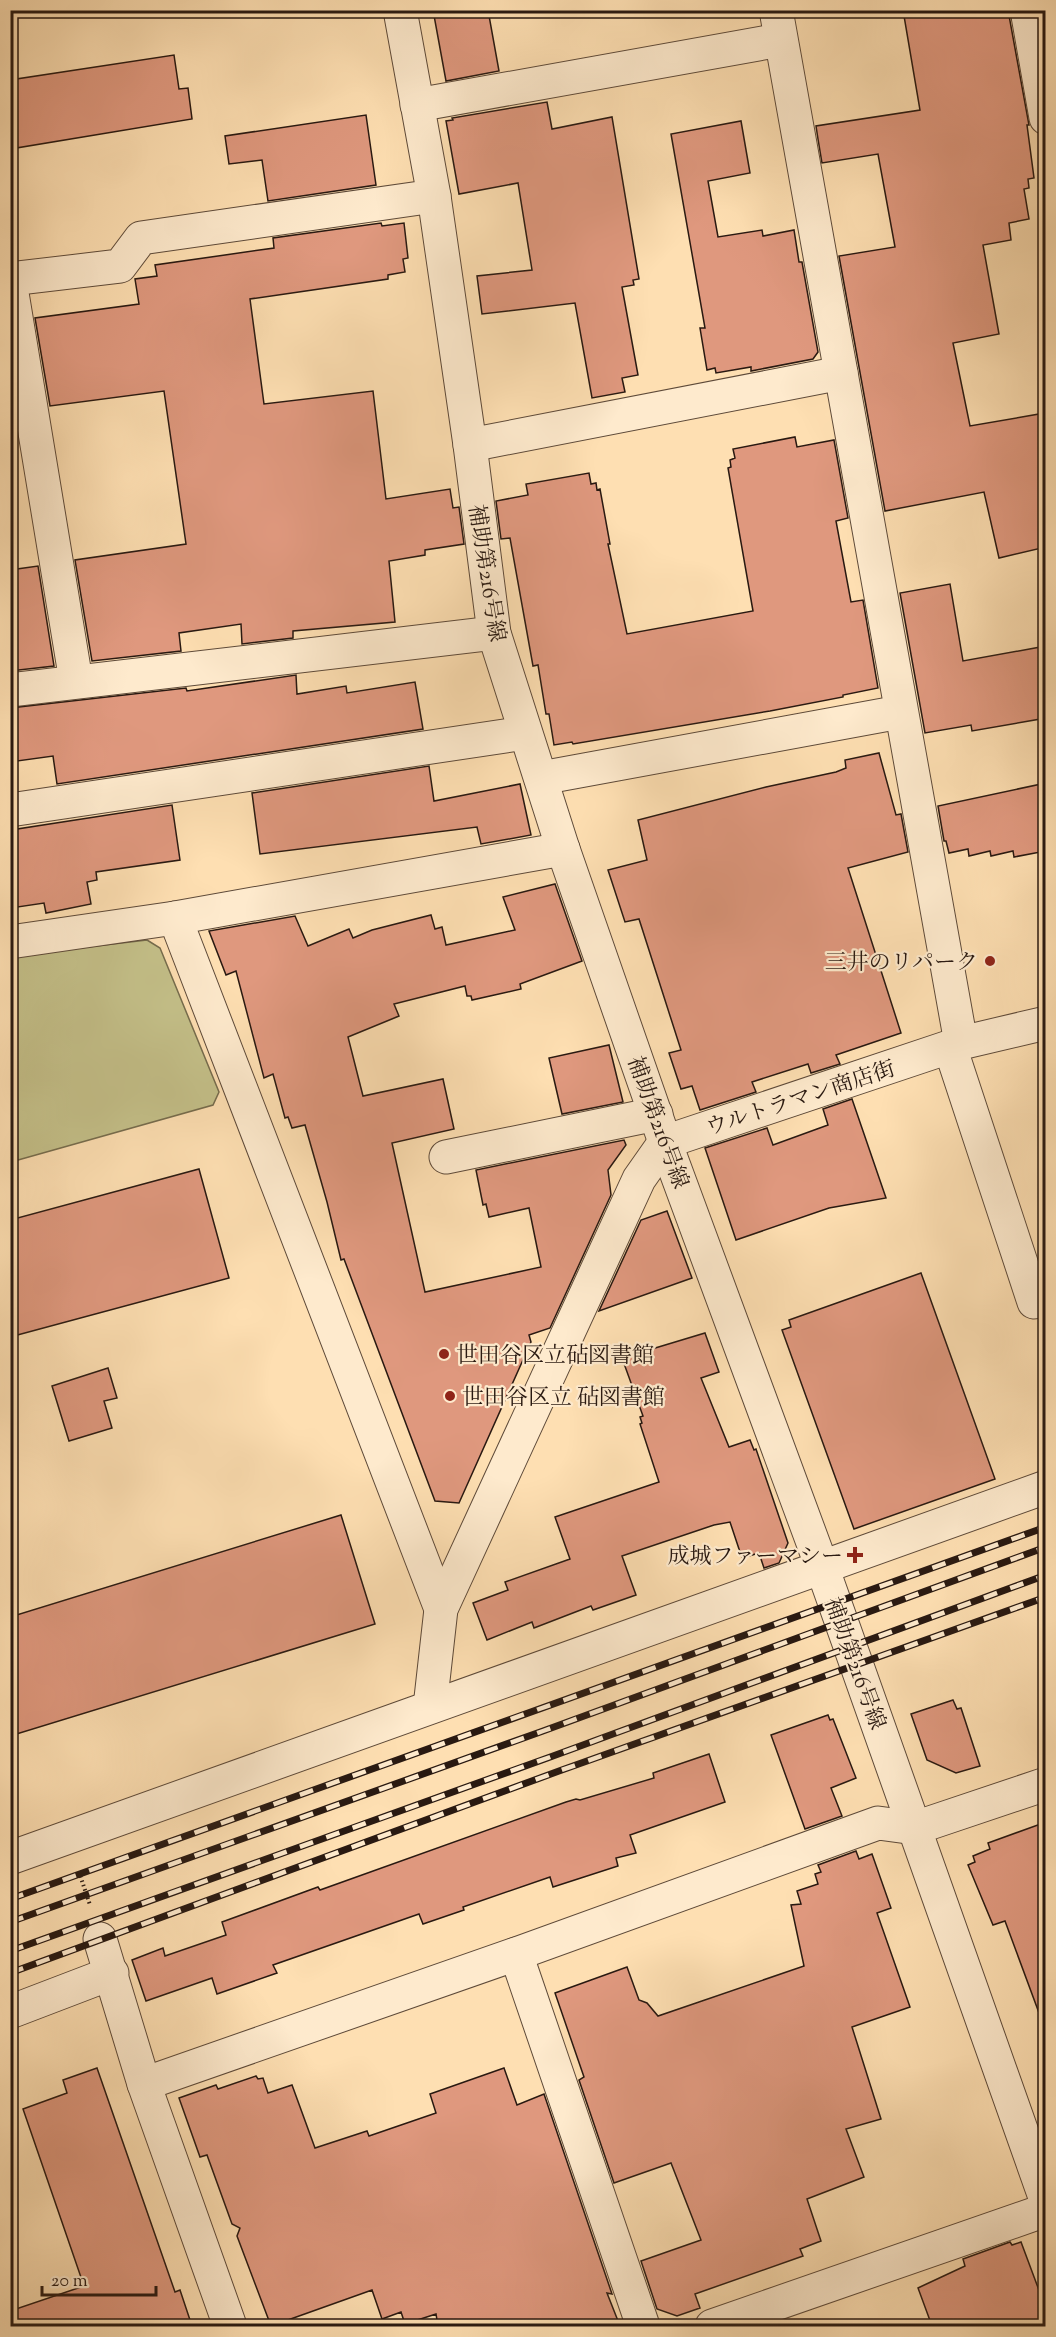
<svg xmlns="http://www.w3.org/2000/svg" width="1056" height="2337" viewBox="0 0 1056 2337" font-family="'Sorts Mill Goudy','Noto Serif JP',serif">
<rect width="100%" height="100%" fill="#fedfb2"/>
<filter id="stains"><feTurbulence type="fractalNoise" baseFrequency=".00333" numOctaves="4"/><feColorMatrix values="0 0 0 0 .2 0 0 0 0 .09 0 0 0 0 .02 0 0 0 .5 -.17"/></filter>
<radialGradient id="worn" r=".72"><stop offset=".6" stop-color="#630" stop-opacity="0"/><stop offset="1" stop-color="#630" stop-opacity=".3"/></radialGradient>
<!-- green -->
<polygon fill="#c4c089" stroke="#766c4d" stroke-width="1.5" points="147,940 160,948 219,1092 213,1105 11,1162 11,956"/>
<!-- building -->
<g fill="#df987e" stroke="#291911" stroke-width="1.5">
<polygon points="433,10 488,10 499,71 446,81"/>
<polygon points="903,10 1008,10 1029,125 1027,125 1034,178 1028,179 1029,188 1024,189 1029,219 1009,223 1011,240 983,245 999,334 953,343 970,426 1045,413 1046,547 999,558 984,492 885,511 839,256 895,247 878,154 822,163 818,139 816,126 920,110"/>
<polygon points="174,55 179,89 188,88 192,119 10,149 10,80"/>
<polygon points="547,102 552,129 612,117 639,279 633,280 634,285 622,287 638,375 622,378 625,392 592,398 575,303 482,314 477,276 532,270 518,183 459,194 446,121 453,120 452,118"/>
<polygon points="366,115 376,185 268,201 262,160 229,164 225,136"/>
<polygon points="741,121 750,173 708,181 718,237 762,230 763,236 794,230 799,262 802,262 818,352 813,359 751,371 751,367 716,373 715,368 707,370 700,328 705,328 671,134"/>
<polygon points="381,223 382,226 404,223 408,258 403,259 405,272 388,275 388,279 250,299 264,404 373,391 386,499 450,489 453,508 459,507 464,544 425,550 425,555 389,561 395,622 293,631 293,638 242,644 241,624 179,633 181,651 92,661 75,560 186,544 164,391 50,406 35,318 139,304 135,279 157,276 155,265 274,248 273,238"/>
<polygon points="795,437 797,447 834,440 848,518 836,521 851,602 863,600 878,688 843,695 843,697 770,711 573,744 572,742 554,745 549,714 546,714 538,665 533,666 510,538 501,539 496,501 528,495 526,484 589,473 591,484 596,483 597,490 600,489 610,544 608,544 627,634 753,611 728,468 731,467 730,460 735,458 733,449"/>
<polygon points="38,566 54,666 10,671 10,570"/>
<polygon points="950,584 963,661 1046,646 1046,718 972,731 971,725 925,733 900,593"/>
<polygon points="296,675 297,694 346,686 347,693 415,682 423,729 57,784 53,756 10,762 10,708 186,688 187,691"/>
<polygon points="879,753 896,815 901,814 908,852 848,868 901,1033 836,1055 840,1064 811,1073 808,1064 752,1082 756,1092 700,1110 692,1086 681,1089 669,1053 681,1050 639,919 625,922 608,870 647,860 638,820 766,787 836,772 846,768 845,760"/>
<polygon points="429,766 434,801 520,784 531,835 481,844 477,827 260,854 252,793"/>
<polygon points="1046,783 1046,851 1014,857 1013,851 991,856 990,851 969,856 968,849 949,853 946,841 944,841 938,806"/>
<polygon points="172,805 180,860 96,872 97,880 87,882 91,904 46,913 44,903 11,908 11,830"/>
<polygon points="555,884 582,961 520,984 521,989 472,1000 471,996 467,996 465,986 394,1004 399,1016 348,1037 363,1096 443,1079 454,1129 392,1143 425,1292 541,1267 529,1208 489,1217 486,1204 483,1205 476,1170 624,1140 626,1145 608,1170 611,1195 550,1328 529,1335 531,1342 459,1503 435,1501 344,1259 341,1260 327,1202 305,1125 292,1128 288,1117 285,1118 273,1074 264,1078 236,971 226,975 209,931 295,916 308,946 349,929 353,938 372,930 431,915 435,929 442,927 446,945 515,930 503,897"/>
<polygon points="609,1045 623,1102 562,1114 549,1058"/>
<polygon points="852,1099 886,1198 829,1208 736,1240 705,1148 767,1128 773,1145 828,1125 823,1109"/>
<polygon points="199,1169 229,1278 10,1337 10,1220"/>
<polygon points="667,1211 692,1278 599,1311 641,1220"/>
<polygon points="921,1273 995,1479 854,1529 782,1330 791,1327 789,1320"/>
<polygon points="705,1333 719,1372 701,1378 729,1447 750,1440 754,1450 756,1449 788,1543 779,1563 764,1568 759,1553 742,1558 730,1522 714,1525 622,1556 636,1595 593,1610 591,1606 534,1628 532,1622 487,1640 473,1603 508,1590 505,1582 570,1559 555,1517 659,1482 640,1424 642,1423 640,1417 643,1416 622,1358"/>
<polygon points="108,1368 117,1398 104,1401 112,1428 69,1441 52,1386"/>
<polygon points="341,1515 375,1624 10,1736 10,1617"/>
<polygon points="953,1700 957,1709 961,1708 980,1766 956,1773 927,1760 911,1714"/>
<polygon points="828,1715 830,1720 833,1719 856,1778 831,1788 842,1816 805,1829 771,1735"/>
<polygon points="709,1754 725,1802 630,1835 636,1853 616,1858 618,1866 553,1887 550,1877 463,1907 464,1910 423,1924 419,1914 273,1965 277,1973 217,1994 212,1978 146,2001 132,1960 163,1948 165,1956 226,1935 222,1922 318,1887 320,1890 566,1802 576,1799 580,1800 654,1778 653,1773"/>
<polygon points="1046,1822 1046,2021 1042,2021 1005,1921 993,1925 968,1865 975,1862 973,1856 990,1849 988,1843"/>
<polygon points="856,1851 859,1859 872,1854 891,1908 877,1913 910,2007 852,2027 881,2119 846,2129 864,2177 807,2199 821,2241 800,2249 803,2256 695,2294 700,2308 677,2316 657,2309 641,2261 701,2240 671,2163 614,2183 579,2080 584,2077 555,1993 627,1967 639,2000 647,2003 658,2016 804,1966 791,1905 801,1904 797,1891 818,1884 815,1874 821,1872 818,1865"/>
<polygon points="97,2068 175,2292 180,2290 192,2326 10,2326 10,2311 84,2286 23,2109 67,2093 63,2080"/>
<polygon points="504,2068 517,2105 544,2094 612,2294 607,2293 620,2326 438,2326 436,2314 405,2324 401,2312 382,2319 372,2290 271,2326 237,2236 240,2228 232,2224 207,2155 200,2157 179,2098 216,2085 218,2089 256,2076 258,2079 263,2078 268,2093 292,2085 315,2148 367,2131 369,2136 436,2113 430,2094"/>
<polygon points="1010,2242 1012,2245 1021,2242 1046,2309 1046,2326 932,2326 918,2288 965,2266 963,2259"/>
</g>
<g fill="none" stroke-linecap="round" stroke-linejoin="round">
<defs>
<g id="minor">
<polyline points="400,10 434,196 470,445 494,633 563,849 665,1142 822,1567 1046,2200"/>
<polyline points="776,10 961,1043"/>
<polyline points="1027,10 1046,118"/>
<polyline points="417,105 780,40"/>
<polyline points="10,279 120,266 141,238 434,196"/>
<polyline points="10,281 76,681"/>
<polyline points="470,445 841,373"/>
<polyline points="10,690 494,633"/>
<polyline points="541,778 900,712"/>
<polyline points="10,810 525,733"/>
<polyline points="175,918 441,1609"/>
<polyline points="10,942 175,918 563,849"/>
<polyline points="950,1047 1034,1302"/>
<polyline points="446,1157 656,1114"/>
<polyline points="430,1707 441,1609 639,1179 665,1142 961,1043 1046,1023"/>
<polyline points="10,1858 1046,1487"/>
<polyline points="100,1939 144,2084 230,2326"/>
<polyline points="516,1954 643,2326"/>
<polyline points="10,2012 112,1973"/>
<polyline points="144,2084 516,1954 878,1823 915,1828 1046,1784"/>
<polyline points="712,2326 1046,2210"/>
</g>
</defs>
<!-- minor casing -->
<use href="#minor" stroke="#5e4a39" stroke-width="35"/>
<!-- path -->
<polyline stroke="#291911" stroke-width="4" stroke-dasharray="1.5 3" stroke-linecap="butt" points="79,1872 90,1905"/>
<!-- minor -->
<use href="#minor" stroke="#feeacd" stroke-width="33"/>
<defs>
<g id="rail">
<polyline points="10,1899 1046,1527"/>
<polyline points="10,1922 543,1731 1046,1547"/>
<polyline points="10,1951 553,1756 1046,1575"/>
<polyline points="10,1973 559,1771 1046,1597"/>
</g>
</defs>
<!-- rail casing -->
<use href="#rail" stroke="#291911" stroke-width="7"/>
<!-- rail -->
<use href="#rail" stroke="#feeacd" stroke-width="4.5" stroke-dasharray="14" stroke-linecap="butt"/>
</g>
<!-- markers -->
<g fill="#8f2418" stroke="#feeacd" stroke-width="2">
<circle cx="990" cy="961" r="6"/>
<circle cx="444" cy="1354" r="6"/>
<circle cx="450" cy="1396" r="6"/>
<path d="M852 1546h6v6h6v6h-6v6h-6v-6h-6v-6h6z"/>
</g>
<g text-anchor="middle" stroke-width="4.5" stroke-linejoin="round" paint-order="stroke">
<!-- street labels -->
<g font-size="22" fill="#291911" stroke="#feeacd">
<text transform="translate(488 573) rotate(81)" y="8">補助第216号線</text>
<text transform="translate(800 1097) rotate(-18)" y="8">ウルトラマン商店街</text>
<text transform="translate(659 1122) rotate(70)" y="8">補助第216号線</text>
<text transform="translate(856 1663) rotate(70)" y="8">補助第216号線</text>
</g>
<!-- poi labels -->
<g font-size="22" fill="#291911" stroke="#feeacd" text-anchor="end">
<text x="978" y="969">三井のリパーク</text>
<text x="456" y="1362" text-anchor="start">世田谷区立砧図書館</text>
<text x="462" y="1404" text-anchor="start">世田谷区立 砧図書館</text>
<text x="843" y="1563">成城ファーマシー</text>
</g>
</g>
<!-- margin -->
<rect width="1056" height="2337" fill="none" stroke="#fedfb2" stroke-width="36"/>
<rect x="12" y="12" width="1032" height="2313" fill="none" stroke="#291911" stroke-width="3"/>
<rect x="18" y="18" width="1020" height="2301" fill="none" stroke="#291911" stroke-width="1.5"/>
<!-- scale -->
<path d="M42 2286v9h114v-9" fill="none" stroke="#291911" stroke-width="3"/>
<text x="51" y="2286" font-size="18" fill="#291911" stroke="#feeacd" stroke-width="4.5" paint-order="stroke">20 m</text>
<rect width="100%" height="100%" filter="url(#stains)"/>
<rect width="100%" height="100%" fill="url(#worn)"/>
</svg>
